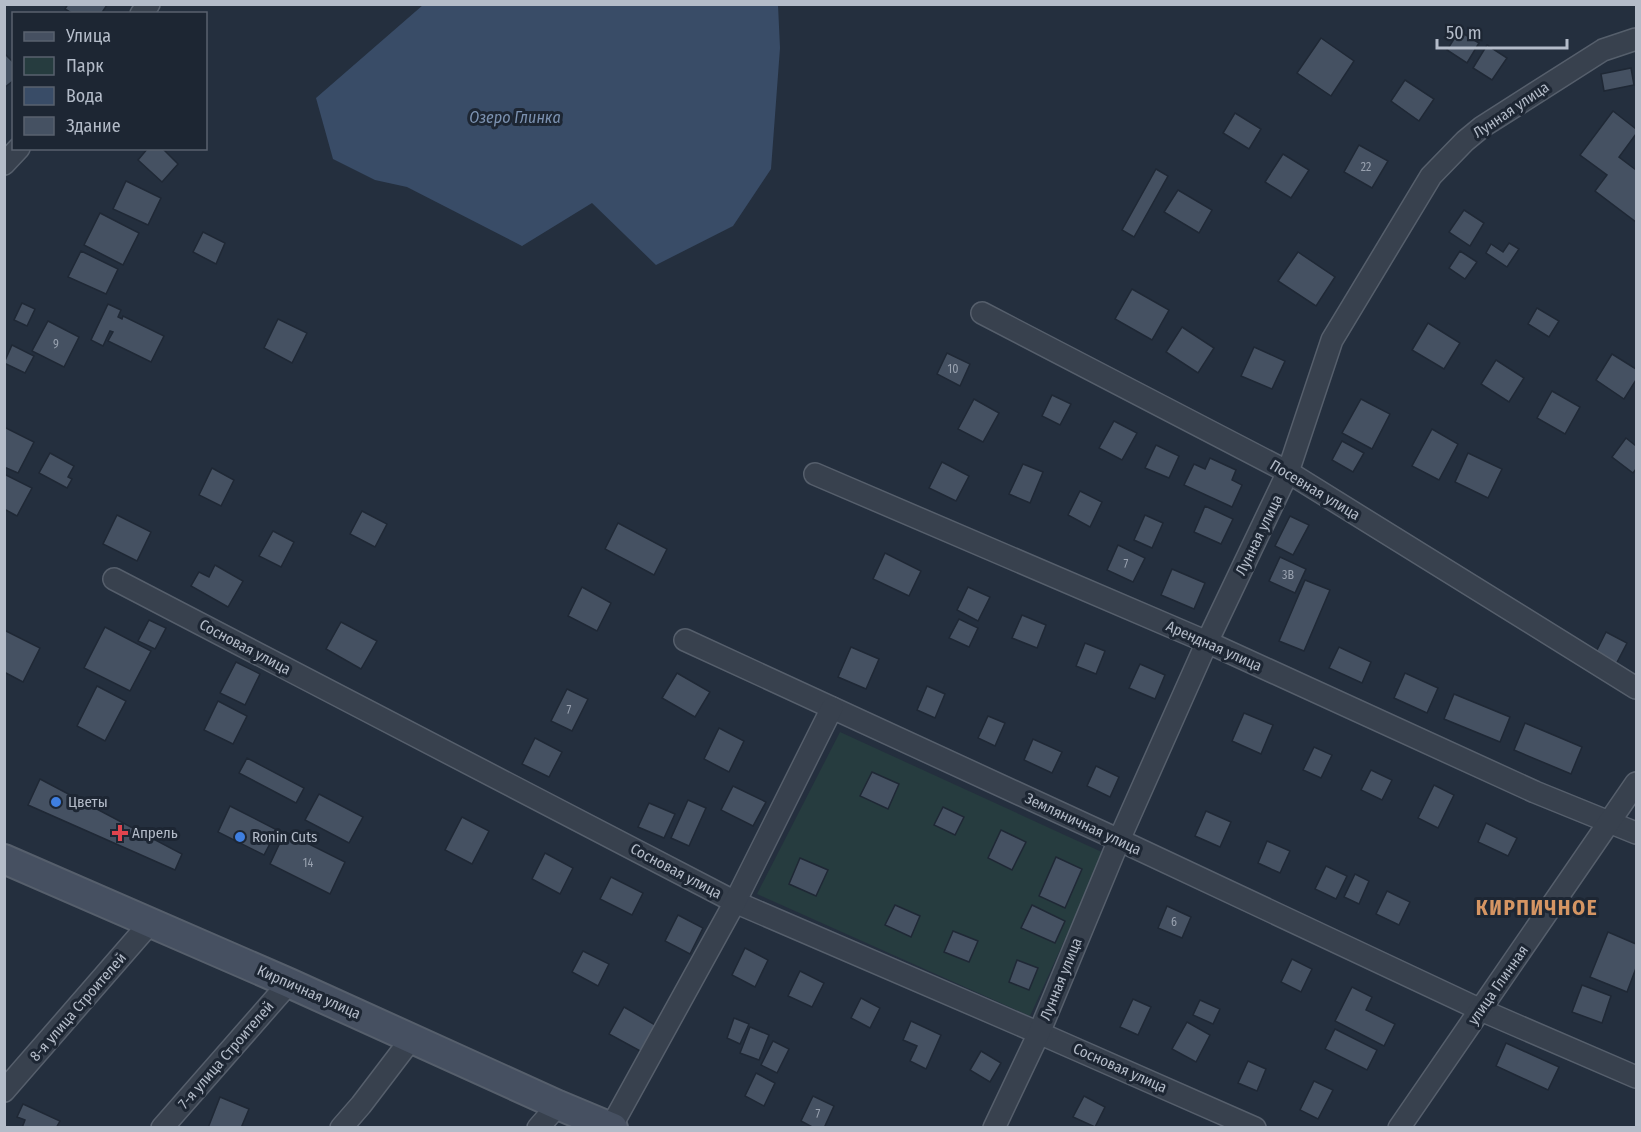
<svg xmlns="http://www.w3.org/2000/svg" width="1641" height="1132" viewBox="0 0 1641 1132" font-family="'Fira Sans Condensed',sans-serif">
<rect width="100%" height="100%" fill="#242f3e"/>
<!-- green -->
<polygon fill="#263c3f" points="840,732 1104,853 1030,1016 757,894"/>
<!-- water -->
<polygon fill="#394c67" points="423,5 778,5 780,48 771,169 733,226 656,265 592,203 522,246 407,187 375,180 333,159 316,98"/>
<!-- building -->
<g fill="#455162" stroke="#1f2835" stroke-width="1.5">
<polygon points="68,4 106,4 107,5 101,14 73,14 65,9"/>
<polygon points="1459,31 1479,43 1467,63 1447,50"/>
<polygon points="1321,38 1354,61 1331,96 1297,73"/>
<polygon points="1487,45 1507,58 1492,80 1473,68"/>
<polygon points="4,53 14,63 14,80 4,88"/>
<polygon points="1631,68 1634,85 1604,91 1601,74"/>
<polygon points="1405,80 1434,99 1419,121 1391,101"/>
<polygon points="1613,111 1636,129 1636,134 1619,157 1636,170 1636,222 1595,191 1607,175 1580,155"/>
<polygon points="1235,113 1261,129 1249,149 1223,133"/>
<polygon points="1359,145 1388,161 1372,188 1344,172"/>
<polygon points="148,148 162,148 178,164 162,182 138,160"/>
<polygon points="1283,154 1309,170 1291,198 1265,182"/>
<polygon points="1156,169 1168,176 1134,237 1122,230"/>
<polygon points="126,181 161,198 148,225 113,209"/>
<polygon points="1178,190 1212,210 1199,233 1164,212"/>
<polygon points="1464,210 1484,223 1470,246 1449,232"/>
<polygon points="100,213 139,233 123,265 84,245"/>
<polygon points="203,232 225,243 216,264 193,252"/>
<polygon points="1509,243 1519,249 1507,267 1486,253 1491,244 1503,252"/>
<polygon points="81,251 118,269 106,294 68,277"/>
<polygon points="1460,251 1477,262 1465,279 1449,268"/>
<polygon points="1298,252 1335,277 1316,306 1278,281"/>
<polygon points="1132,289 1169,310 1152,340 1115,319"/>
<polygon points="22,303 35,309 27,326 14,320"/>
<polygon points="108,304 121,310 118,317 122,319 123,316 164,336 151,362 108,341 113,332 110,331 103,346 91,340"/>
<polygon points="1537,308 1559,321 1549,337 1528,324"/>
<polygon points="278,319 307,333 292,363 264,348"/>
<polygon points="48,321 79,337 64,367 32,351"/>
<polygon points="1428,323 1460,343 1444,369 1412,350"/>
<polygon points="1182,327 1214,348 1198,373 1166,352"/>
<polygon points="12,345 34,356 25,373 4,363"/>
<polygon points="1254,347 1285,361 1272,389 1241,376"/>
<polygon points="947,353 970,364 960,386 937,374"/>
<polygon points="1612,354 1636,369 1636,380 1624,399 1596,380"/>
<polygon points="1496,360 1524,378 1509,402 1481,384"/>
<polygon points="1552,391 1580,407 1565,434 1537,418"/>
<polygon points="1052,395 1071,404 1060,425 1042,416"/>
<polygon points="974,399 999,413 983,442 958,429"/>
<polygon points="1361,399 1390,414 1372,449 1342,433"/>
<polygon points="1114,421 1137,433 1122,460 1099,448"/>
<polygon points="4,427 34,442 18,473 4,467"/>
<polygon points="1432,429 1458,444 1439,480 1412,466"/>
<polygon points="1626,438 1636,446 1636,469 1633,473 1612,457"/>
<polygon points="1342,441 1364,453 1353,472 1332,460"/>
<polygon points="1156,445 1179,456 1169,478 1145,468"/>
<polygon points="50,453 74,466 68,477 72,479 67,488 39,473"/>
<polygon points="1468,453 1502,469 1488,498 1455,482"/>
<polygon points="1210,458 1236,470 1232,480 1242,485 1232,507 1184,485 1194,464 1205,469"/>
<polygon points="942,462 969,476 956,501 929,488"/>
<polygon points="1023,464 1043,472 1030,503 1009,494"/>
<polygon points="212,468 234,480 221,506 199,495"/>
<polygon points="4,474 32,488 17,516 4,509"/>
<polygon points="1080,491 1102,502 1090,527 1068,515"/>
<polygon points="1205,506 1233,519 1221,544 1194,532"/>
<polygon points="362,511 387,524 375,547 350,534"/>
<polygon points="117,515 151,532 137,561 103,544"/>
<polygon points="1145,515 1163,523 1152,548 1134,540"/>
<polygon points="1290,516 1309,525 1293,555 1275,546"/>
<polygon points="618,523 667,549 654,575 605,549"/>
<polygon points="273,531 294,542 281,567 259,556"/>
<polygon points="1118,545 1145,558 1133,582 1107,570"/>
<polygon points="885,553 921,571 909,596 873,579"/>
<polygon points="1280,557 1306,569 1295,593 1269,581"/>
<polygon points="215,565 243,581 228,607 191,586 199,572 209,577"/>
<polygon points="1172,569 1205,583 1194,609 1161,595"/>
<polygon points="1305,580 1330,590 1304,651 1279,641"/>
<polygon points="582,587 611,603 597,631 568,616"/>
<polygon points="968,587 990,597 978,621 957,610"/>
<polygon points="1022,615 1046,625 1037,648 1012,638"/>
<polygon points="959,619 978,628 969,647 949,638"/>
<polygon points="149,620 166,628 155,649 138,641"/>
<polygon points="341,622 377,641 361,669 326,649"/>
<polygon points="105,627 151,651 130,691 84,668"/>
<polygon points="4,630 40,648 23,682 4,672"/>
<polygon points="1606,632 1627,643 1614,668 1593,658"/>
<polygon points="1085,643 1105,651 1096,674 1076,666"/>
<polygon points="851,647 879,659 866,689 838,677"/>
<polygon points="1339,647 1371,662 1362,683 1329,668"/>
<polygon points="236,662 260,674 245,705 220,693"/>
<polygon points="1140,664 1165,675 1155,699 1129,688"/>
<polygon points="677,673 710,692 695,717 662,698"/>
<polygon points="1405,673 1438,688 1427,713 1394,698"/>
<polygon points="97,686 126,701 105,741 77,726"/>
<polygon points="927,686 945,694 935,718 917,710"/>
<polygon points="567,689 588,699 572,731 551,721"/>
<polygon points="1454,694 1510,717 1500,742 1444,719"/>
<polygon points="218,701 247,716 233,744 204,730"/>
<polygon points="1244,713 1273,725 1261,754 1232,741"/>
<polygon points="988,716 1005,723 995,746 978,738"/>
<polygon points="1525,723 1582,747 1571,774 1514,750"/>
<polygon points="719,728 744,741 729,772 704,759"/>
<polygon points="535,738 562,752 549,777 522,764"/>
<polygon points="1033,739 1062,752 1052,773 1024,760"/>
<polygon points="1314,747 1332,755 1321,778 1303,770"/>
<polygon points="247,758 304,788 296,803 239,773"/>
<polygon points="1096,766 1119,777 1110,797 1087,786"/>
<polygon points="1371,770 1392,780 1382,800 1361,790"/>
<polygon points="872,772 899,784 888,809 860,796"/>
<polygon points="40,779 182,854 175,870 28,805"/>
<polygon points="1434,785 1454,795 1438,828 1418,818"/>
<polygon points="733,786 766,802 753,826 721,810"/>
<polygon points="319,794 363,817 349,843 305,820"/>
<polygon points="688,800 706,808 689,846 671,838"/>
<polygon points="649,803 675,814 664,838 638,827"/>
<polygon points="230,806 277,830 264,855 218,832"/>
<polygon points="943,807 964,817 955,835 934,825"/>
<polygon points="1206,811 1231,822 1220,847 1195,836"/>
<polygon points="462,817 489,831 472,864 445,850"/>
<polygon points="1486,823 1517,838 1508,856 1478,842"/>
<polygon points="1001,830 1026,842 1012,870 988,858"/>
<polygon points="285,832 345,862 330,894 270,864"/>
<polygon points="1267,841 1290,851 1280,873 1258,863"/>
<polygon points="545,853 573,868 560,894 532,879"/>
<polygon points="1056,857 1082,869 1065,908 1039,896"/>
<polygon points="800,858 828,870 816,896 789,884"/>
<polygon points="1326,866 1347,876 1336,899 1315,889"/>
<polygon points="1355,874 1369,881 1359,904 1344,897"/>
<polygon points="611,877 643,893 632,915 600,899"/>
<polygon points="1387,891 1410,902 1399,925 1376,914"/>
<polygon points="895,905 920,916 911,937 885,925"/>
<polygon points="1032,905 1065,921 1055,943 1021,928"/>
<polygon points="1167,906 1191,917 1182,938 1158,928"/>
<polygon points="678,915 703,928 690,954 665,941"/>
<polygon points="953,931 978,941 969,962 944,952"/>
<polygon points="1608,932 1636,944 1636,968 1627,992 1590,977"/>
<polygon points="745,948 768,960 755,987 732,975"/>
<polygon points="583,951 609,964 598,986 572,972"/>
<polygon points="1292,959 1312,969 1301,992 1281,982"/>
<polygon points="1017,960 1038,968 1029,990 1009,982"/>
<polygon points="800,971 824,983 812,1007 788,996"/>
<polygon points="1582,985 1611,996 1602,1023 1572,1012"/>
<polygon points="1352,987 1372,997 1366,1010 1395,1024 1384,1046 1335,1021"/>
<polygon points="861,998 880,1008 870,1028 851,1018"/>
<polygon points="1133,999 1151,1007 1138,1035 1120,1027"/>
<polygon points="1200,1000 1220,1009 1213,1024 1193,1015"/>
<polygon points="624,1007 657,1026 642,1052 609,1034"/>
<polygon points="734,1018 749,1024 740,1044 727,1038"/>
<polygon points="911,1021 941,1035 926,1069 910,1061 917,1046 903,1040"/>
<polygon points="1187,1022 1210,1035 1196,1062 1172,1049"/>
<polygon points="750,1027 769,1035 759,1060 740,1053"/>
<polygon points="1335,1029 1377,1050 1367,1070 1325,1049"/>
<polygon points="773,1041 789,1049 777,1073 761,1065"/>
<polygon points="1506,1043 1559,1067 1548,1090 1496,1066"/>
<polygon points="981,1051 1001,1063 990,1082 970,1070"/>
<polygon points="1248,1061 1266,1069 1257,1091 1238,1083"/>
<polygon points="756,1073 775,1083 764,1106 745,1096"/>
<polygon points="1314,1081 1333,1090 1318,1119 1300,1110"/>
<polygon points="813,1096 834,1106 824,1128 814,1128 801,1121"/>
<polygon points="1084,1096 1105,1107 1095,1127 1073,1117"/>
<polygon points="220,1097 249,1109 241,1128 208,1128"/>
<polygon points="23,1104 60,1121 56,1128 22,1128 25,1120 17,1117"/>
</g>
<g fill="none" stroke-linecap="round" stroke-linejoin="round">
<defs>
<g id="minor">
<polyline points="141,14 149,4"/>
<polyline points="4,164 19,148"/>
<polyline points="982,313 1288,472 1636,688"/>
<polyline points="815,474 1207,642 1535,792 1636,833"/>
<polyline points="114,579 735,902 1039,1033 1255,1128"/>
<polyline points="685,640 1119,840 1481,1010 1636,1077"/>
<polyline points="4,1091 151,922"/>
<polyline points="611,1127 735,902 832,708"/>
<polyline points="162,1128 289,983"/>
<polyline points="341,1128 361,1105 412,1038"/>
<polyline points="538,1128 558,1105"/>
<polyline points="994,1128 1039,1033 1119,840 1207,642 1288,472 1332,340 1431,176 1465,141 1482,127 1603,50 1636,39"/>
<polyline points="1399,1128 1636,783"/>
</g>
<polyline id="secondary" points="4,859 289,983 558,1105 613,1128"/>
</defs>
<!-- minor casing -->
<use href="#minor" stroke="#565f6c" stroke-width="24"/>
<!-- secondary casing -->
<use href="#secondary" stroke="#565f6c" stroke-width="32"/>
<!-- minor -->
<use href="#minor" stroke="#38414e" stroke-width="21"/>
<!-- secondary -->
<use href="#secondary" stroke="#465061" stroke-width="28"/>
</g>
<!-- markers -->
<g fill="#3f7fe0" stroke="#1d2633" stroke-width="2">
<circle cx="56" cy="802" r="6"/>
<circle cx="240" cy="837" r="6"/>
</g>
<path fill="#e0444e" stroke="#1d2633" stroke-width="2" d="M117 824h6v6h6v6h-6v6h-6v-6h-6v-6h6z"/>
<g text-anchor="middle" stroke-width="6" stroke-linejoin="round" paint-order="stroke">
<!-- number labels -->
<g font-size="12" fill="#98a1af">
<text x="1366" y="171">22</text>
<text x="56" y="348">9</text>
<text x="953" y="373">10</text>
<text x="1126" y="568">7</text>
<text x="1288" y="579">3В</text>
<text x="569" y="714">7</text>
<text x="308" y="867">14</text>
<text x="1174" y="926">6</text>
<text x="818" y="1118">7</text>
</g>
<!-- street labels -->
<g font-size="15" fill="#b4bcc9" stroke="#1d2633">
<text transform="translate(1511 110) rotate(-34)" y="5">Лунная улица</text>
<text transform="translate(1315 490) rotate(31)" y="5">Посевная улица</text>
<text transform="translate(1259 535) rotate(-64)" y="5">Лунная улица</text>
<text transform="translate(1214 646) rotate(24)" y="5">Арендная улица</text>
<text transform="translate(245 647) rotate(28)" y="5">Сосновая улица</text>
<text transform="translate(1083 824) rotate(25)" y="5">Земляничная улица</text>
<text transform="translate(676 871) rotate(28)" y="5">Сосновая улица</text>
<text transform="translate(1061 979) rotate(-68)" y="5">Лунная улица</text>
<text transform="translate(1498 985) rotate(-55)" y="5">улица Глинная</text>
<text transform="translate(309 992) rotate(24)" y="5">Кирпичная улица</text>
<text transform="translate(78 1007) rotate(-49)" y="5">8-я улица Строителей</text>
<text transform="translate(226 1055) rotate(-49)" y="5">7-я улица Строителей</text>
<text transform="translate(1120 1068) rotate(24)" y="5">Сосновая улица</text>
</g>
<!-- poi labels -->
<g font-size="15" fill="#b4bcc9" stroke="#1d2633" text-anchor="start">
<text x="68" y="807">Цветы</text>
<text x="132" y="838">Апрель</text>
<text x="252" y="842">Ronin Cuts</text>
</g>
<!-- water labels -->
<g font-size="16" font-style="italic" fill="#7c92b1" stroke="#1d2633">
<text x="515" y="123">Озеро Глинка</text>
</g>
<!-- district labels -->
<g font-size="21" font-weight="bold" letter-spacing="1.5" fill="#d59563" stroke="#1d2633">
<text x="1537" y="915">КИРПИЧНОЕ</text>
</g>
</g>
<!-- border -->
<rect width="1641" height="1132" fill="none" stroke="#b4bcc9" stroke-width="12"/>
<!-- legend -->
<rect x="12" y="12" width="195" height="138" fill="#1d2633" stroke="#59626f" stroke-width="1.5"/>
<rect x="24" y="32" width="30" height="9" fill="#465061" stroke="#59626f" stroke-width="1.5"/>
<text x="66" y="42" font-size="18" fill="#b4bcc9">Улица</text>
<rect x="24" y="57" width="30" height="18" fill="#263c3f" stroke="#59626f" stroke-width="1.5"/>
<text x="66" y="72" font-size="18" fill="#b4bcc9">Парк</text>
<rect x="24" y="87" width="30" height="18" fill="#394c67" stroke="#59626f" stroke-width="1.5"/>
<text x="66" y="102" font-size="18" fill="#b4bcc9">Вода</text>
<rect x="24" y="117" width="30" height="18" fill="#455162" stroke="#59626f" stroke-width="1.5"/>
<text x="66" y="132" font-size="18" fill="#b4bcc9">Здание</text>
<!-- scale -->
<path d="M1437 39v9h130v-9" fill="none" stroke="#b4bcc9" stroke-width="3"/>
<text x="1446" y="39" font-size="18" fill="#b4bcc9" stroke="#1d2633" stroke-width="4.5" paint-order="stroke">50 m</text>
</svg>
